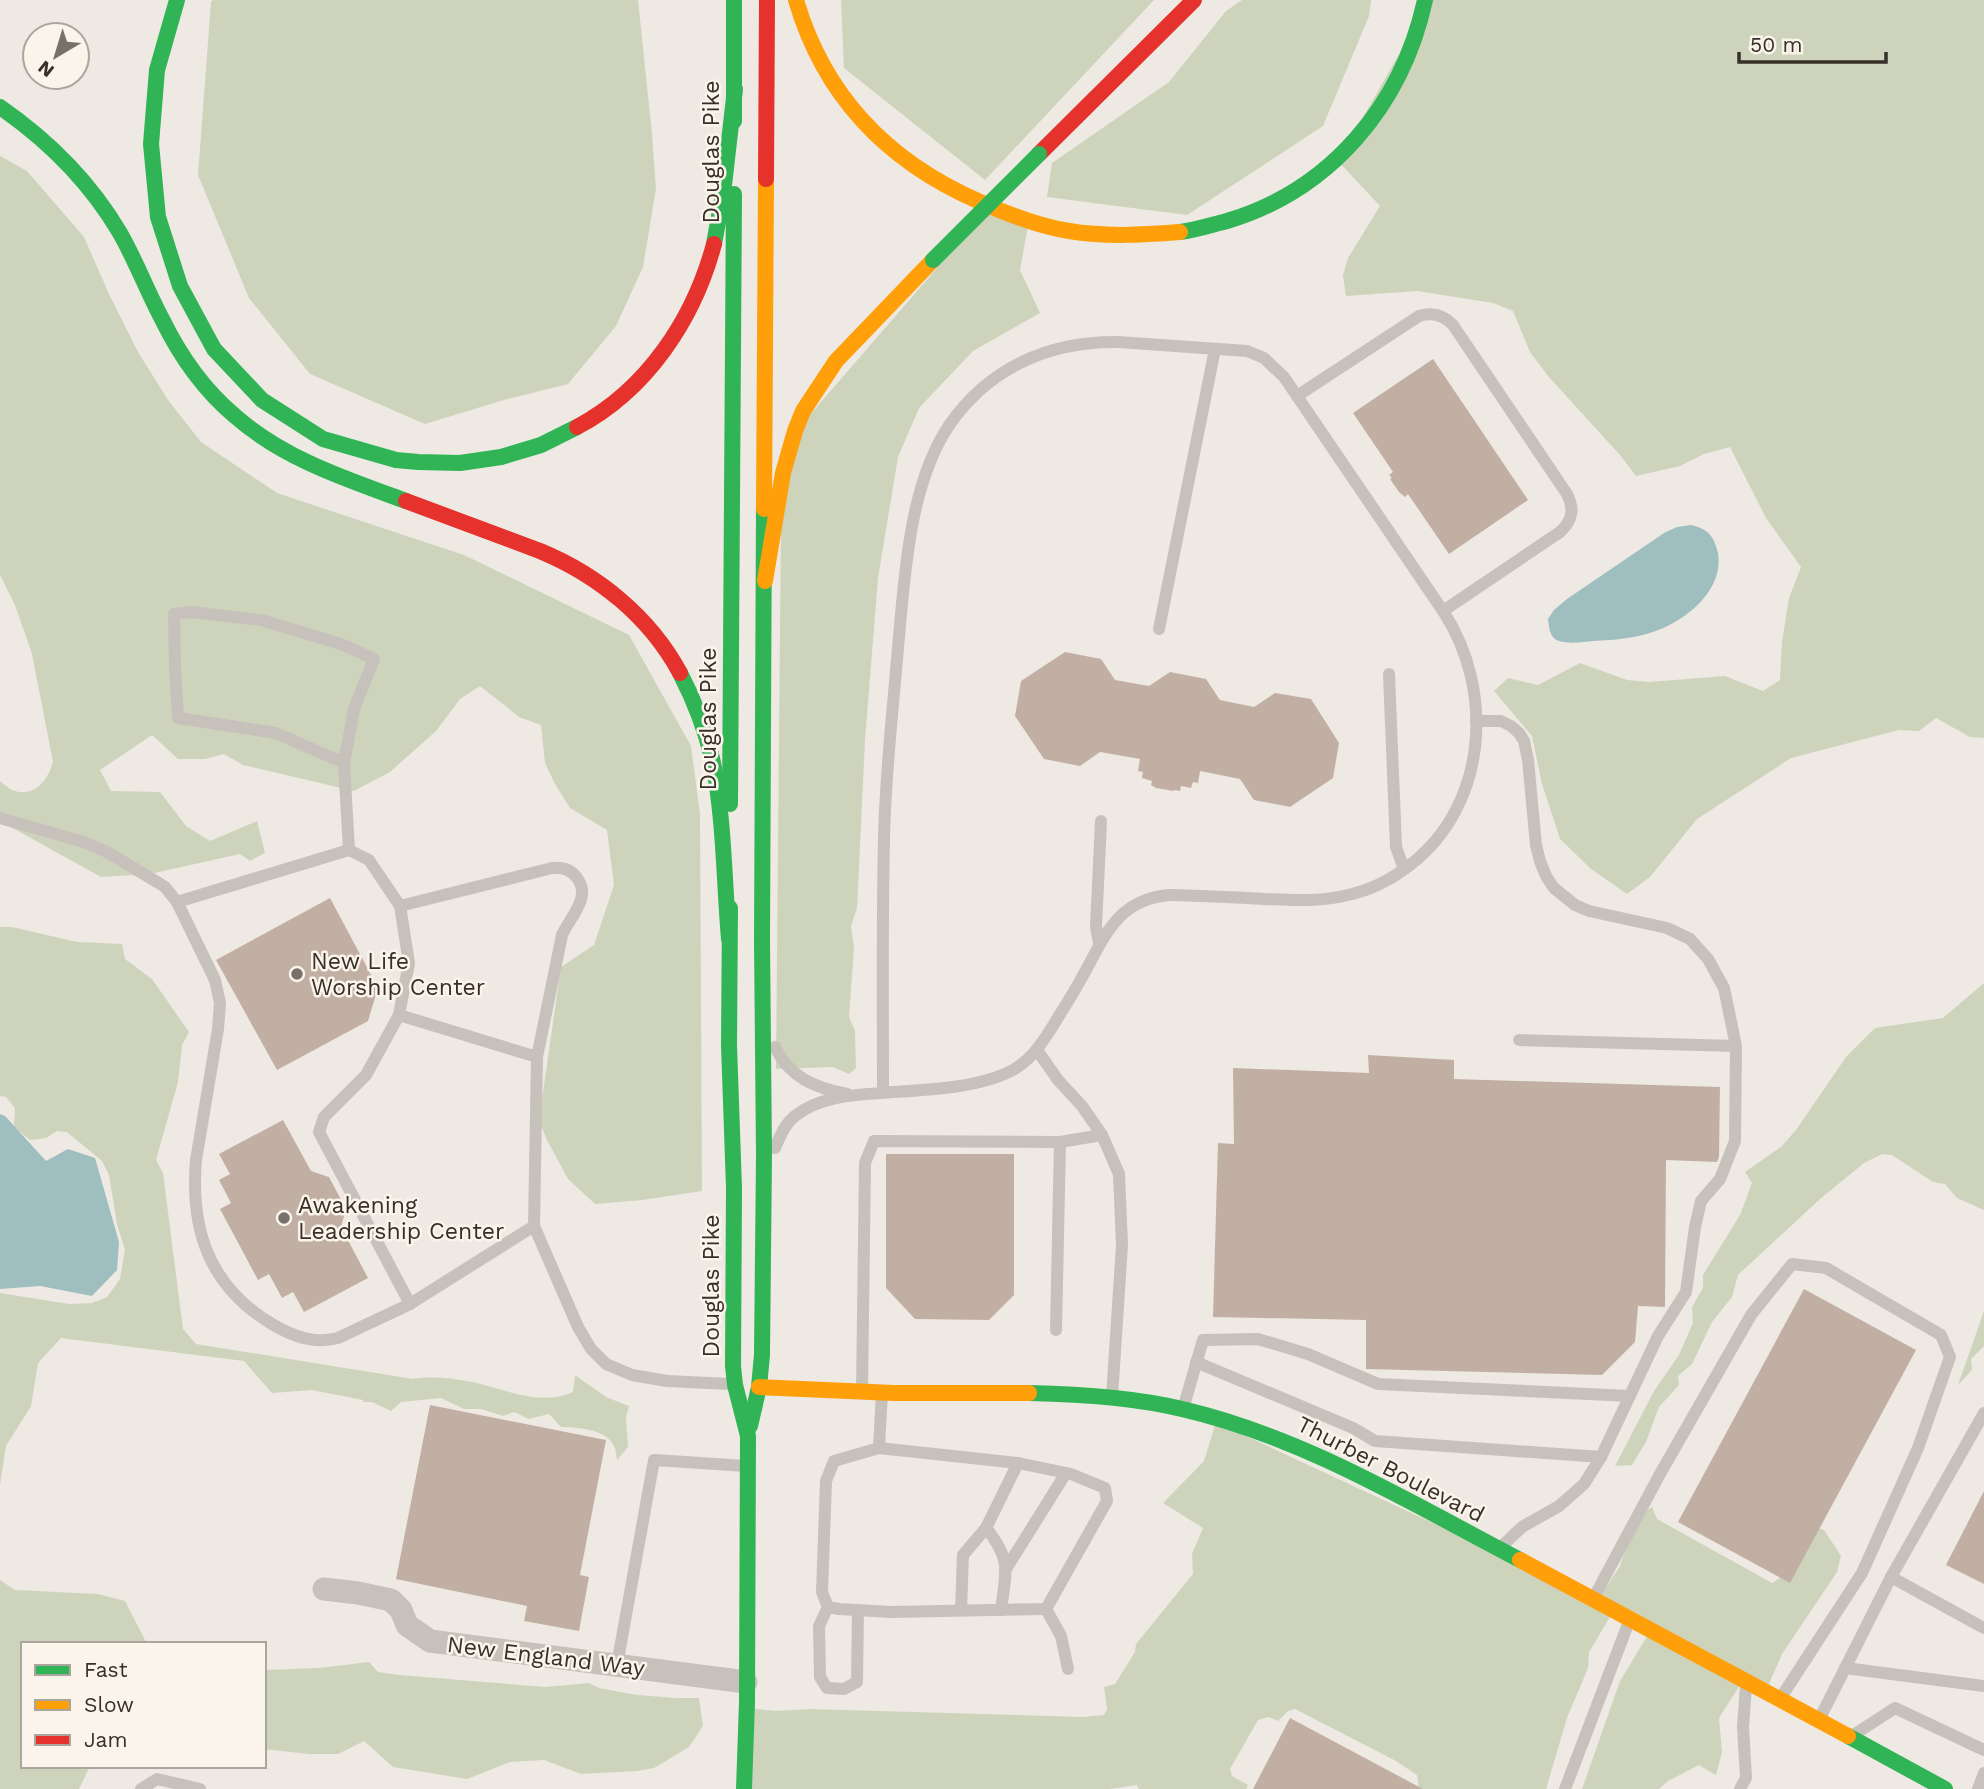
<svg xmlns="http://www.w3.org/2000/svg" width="1984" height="1789" viewBox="0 0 1984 1789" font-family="'Work Sans',sans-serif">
<rect width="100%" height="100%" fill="#eee9e3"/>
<!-- green -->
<g fill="#ced4bc">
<polygon points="213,0 638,0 652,134 656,189 643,267 616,326 568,384 504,400 425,424 310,374 249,298 198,175 211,2"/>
<polygon points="841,0 1154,0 985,180 844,68"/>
<polygon points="1242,0 1371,0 1369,16 1323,126 1187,215 1047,197 1052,163 1169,82 1226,11"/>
<polygon points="1430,0 1984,0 1984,738 1970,737 1936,718 1919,731 1899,730 1791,758 1697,819 1650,877 1627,894 1591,869 1560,839 1542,784 1532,736 1494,691 1508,678 1538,685 1580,663 1627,680 1649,682 1725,676 1763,691 1780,680 1782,642 1789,598 1801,567 1766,518 1730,447 1704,454 1680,466 1636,476 1620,455 1548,376 1530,352 1513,311 1493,303 1417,291 1346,296 1343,275 1348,258 1380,206 1338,161"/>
<path d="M0,156L27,171L84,237L109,294L138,352L168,400L201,442L277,493L464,555L629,635L691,746L700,814L702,1191L642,1200L595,1204L568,1179L547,1140L539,1120L561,967L594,945L614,885L607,830L570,808L555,784L545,763L541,725L519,717L480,686L460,699L436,731L390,772L354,791L243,765L224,754L205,759H178L152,735L100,770L111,791L160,792L186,826L210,841L257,821L265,853L250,861L240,854L150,874L101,877L0,821V781C4,784 10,790 15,791C36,797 48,779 53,762L32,654L15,605L0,575Z"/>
<polygon points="990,207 1029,220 1020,270 1040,313 973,351 919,408 898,457 878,578 865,740 857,908 851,926 854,948 849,1017 855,1031 856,1068 849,1074 833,1067 776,1069 781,521 801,425"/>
<path d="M0,927H12L77,942L122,944L125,959L152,979L189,1032L182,1045L178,1082L156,1160L163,1173L183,1329L196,1344L413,1379C433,1376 452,1378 472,1382C505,1389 541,1407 573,1392L575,1375L606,1397L629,1406L626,1417L628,1447L617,1460C616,1455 616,1448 613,1444C604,1429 576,1427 561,1427L549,1414L529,1419L514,1412L503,1416L481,1409H464L441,1398L401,1402L391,1411L372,1402H363V1400L312,1390L272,1393L244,1361L61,1338L38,1363L31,1406L6,1446L0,1485V1293L69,1304L92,1303L107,1297L120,1279L125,1250L117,1224L109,1175L102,1161L67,1132L57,1131L46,1138L30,1140L14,1127L15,1108L6,1097L0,1096Z"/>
<polygon points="1984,983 1984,1210 1957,1198 1945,1184 1933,1182 1892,1155 1882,1154 1864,1163 1820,1199 1738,1275 1732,1297 1712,1322 1692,1364 1678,1376 1679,1385 1659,1407 1646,1442 1632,1465 1615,1466 1654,1391 1679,1355 1693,1323 1692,1307 1703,1288 1703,1275 1740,1215 1752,1183 1745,1172 1782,1146 1796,1130 1846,1057 1875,1028 1943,1018"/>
<polygon points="1984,1311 1984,1346 1971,1359 1972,1370 1958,1385"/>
<polygon points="1216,1422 1598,1600 1620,1566 1636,1517 1652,1507 1657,1519 1772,1583 1784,1575 1811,1525 1824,1530 1841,1556 1837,1572 1782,1654 1765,1693 1740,1685 1719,1718 1722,1752 1716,1775 1699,1765 1668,1781 1659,1789 1582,1789 1620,1681 1649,1633 1611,1615 1589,1652 1588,1668 1567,1718 1546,1789 1419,1789 1417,1775 1396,1761 1295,1709 1288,1711 1278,1721 1269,1717 1258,1720 1230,1769 1232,1776 1248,1785 1246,1789 1139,1789 1137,1785 1110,1789 739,1789 747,1708 775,1711 809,1709 1083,1717 1104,1715 1107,1709 1104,1687 1115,1684 1135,1652 1136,1644 1193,1574 1192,1554 1203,1528 1163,1503 1204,1461"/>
<polygon points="0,1580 15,1590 98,1594 125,1601 147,1644 23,1644 23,1766 90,1766 79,1789 0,1789"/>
<polygon points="369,1662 378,1672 399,1675 545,1687 589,1683 599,1688 637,1695 677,1698 699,1698 703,1726 689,1747 654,1768 637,1771 581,1774 544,1760 510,1762 467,1779 393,1767 364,1741 338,1754 309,1754 264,1749 264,1670 319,1668"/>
</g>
<!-- water -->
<g fill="#9ebec0">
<path d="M1691,525C1708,529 1714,536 1718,553C1724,588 1690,617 1661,629C1640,638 1615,640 1593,641C1583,642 1564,645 1555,639C1549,634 1549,626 1548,619L1554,610L1567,599L1664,533L1677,527Z"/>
<polygon points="0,1114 5,1116 46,1161 68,1149 95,1158 119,1242 117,1270 92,1296 40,1286 0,1289"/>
</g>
<!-- building -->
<g fill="#c2afa4">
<polygon points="1433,359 1528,500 1449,554 1408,494 1405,497 1399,492 1390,479 1392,478 1389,475 1393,472 1353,413"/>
<polygon points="1065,652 1101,659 1115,680 1149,686 1170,672 1206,679 1220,700 1254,707 1275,693 1311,699 1339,743 1333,778 1290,807 1254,800 1240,779 1200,771 1198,783 1193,782 1191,788 1181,786 1180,791 1174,790 1174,791 1156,788 1151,785 1152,781 1142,778 1143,772 1138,771 1140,759 1100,752 1080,766 1044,759 1015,716 1021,681"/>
<polygon points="330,898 378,988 368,1021 277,1070 216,960"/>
<polygon points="1368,1055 1454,1060 1454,1079 1720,1087 1719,1157 1717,1162 1666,1160 1665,1307 1638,1306 1635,1342 1602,1375 1366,1369 1366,1320 1213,1317 1218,1143 1234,1144 1233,1068 1369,1073"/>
<polygon points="283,1120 311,1171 329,1177 346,1209 341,1227 368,1278 304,1312 293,1292 282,1298 269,1274 258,1280 220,1209 231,1203 219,1180 230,1174 219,1154"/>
<polygon points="886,1154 1014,1154 1014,1295 989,1320 915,1319 886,1288"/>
<polygon points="1804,1289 1916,1350 1790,1583 1678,1522"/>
<polygon points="430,1405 606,1440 580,1575 589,1577 579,1631 524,1621 527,1606 396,1579"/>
<polygon points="1984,1491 1984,1584 1946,1565"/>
<polygon points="1290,1718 1423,1789 1253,1789"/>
</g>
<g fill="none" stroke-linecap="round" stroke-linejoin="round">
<!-- lane -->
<g stroke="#c7c1bb" stroke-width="12">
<path d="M1297,396L1419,316C1432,312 1443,314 1453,325L1567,494C1575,510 1572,521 1560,532L1443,611"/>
<polyline points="1159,629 1215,349"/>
<polyline points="1389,674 1396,847 1404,869"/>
<polyline points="1476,721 1501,721 1511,726 1519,733 1524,741 1528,760 1536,845 1540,861 1546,876 1554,888 1575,905 1589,911 1667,928 1690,939 1708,959 1724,988 1736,1046 1735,1141 1720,1179 1701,1201 1695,1227 1686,1292 1658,1336 1601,1457 1584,1484 1559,1506 1522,1527 1499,1549"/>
<polyline points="344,763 354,709 374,659 341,644 261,620 191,612 174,614 175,667 178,718 276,733 344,763 349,850"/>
<path d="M0,818L84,842L107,852L157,882L165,887L177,902L215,980L220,1003L218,1029L196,1160C190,1231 210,1287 272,1324C294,1337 314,1344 338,1338L410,1304L534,1226"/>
<path d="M177,902L349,850L369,860L400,906L552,868C562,867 571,869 577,878C592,897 570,917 562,935L537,1057L534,1226L578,1327L591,1349L606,1364L632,1375L667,1381L730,1384"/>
<polyline points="400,906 409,963 399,1015 366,1075 324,1117 319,1132 410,1304"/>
<polyline points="1099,943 1096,927 1101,821"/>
<polyline points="399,1015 537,1057"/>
<polyline points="1519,1040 1736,1046"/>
<path d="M775,1047C789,1077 815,1088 847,1094"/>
<polyline points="1037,1050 1058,1080 1082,1106 1102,1135 1119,1174 1122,1245 1112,1397"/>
<path d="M775,1148C780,1136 785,1124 795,1116C818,1097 852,1095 881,1093C921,1090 976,1089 1011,1071C1030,1061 1040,1046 1051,1029C1061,1012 1072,996 1081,979C1104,939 1115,900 1169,895C1200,896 1232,897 1264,899C1292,900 1320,902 1348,895C1371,890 1392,879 1410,865C1488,805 1495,690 1443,611L1284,377L1264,358L1247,351L1118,342C1050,341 990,367 950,424C907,486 904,587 897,659C892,719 885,779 884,839C882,923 883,1008 883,1093"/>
<polyline points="1056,1330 1060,1142"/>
<polyline points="1196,1362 1353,1428 1375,1441 1601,1457"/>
<polyline points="862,1391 865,1163 874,1141 1060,1142 1102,1135"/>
<polyline points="1183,1409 1203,1340 1258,1339 1308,1354 1378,1384 1630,1396"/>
<polyline points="879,1448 1018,1463 1071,1474 1105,1488 1107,1501 1046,1609 891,1612 839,1609 828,1607 822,1592 826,1481 834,1461 879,1448 882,1392"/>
<polyline points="1006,1569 1066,1473"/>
<polyline points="1891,1577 1984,1413"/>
<polyline points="1593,1599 1660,1474 1751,1315 1792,1264 1826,1268 1941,1335 1950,1357 1918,1448 1862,1573 1780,1699"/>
<polyline points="828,1607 819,1626 820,1677 827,1688 844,1689 857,1682 858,1610"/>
<polyline points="1046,1609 1061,1636 1068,1669"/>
<polyline points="961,1610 963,1555 986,1528"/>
<path d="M1001,1610C1006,1571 1012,1560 986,1528L1018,1463"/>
<polyline points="617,1665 654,1460 746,1466"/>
<polyline points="1845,1668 1984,1686"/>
<polyline points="1819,1720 1891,1577 1984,1628"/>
<polyline points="1852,1736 1895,1708 1984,1750"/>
<polyline points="141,1789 157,1779 200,1789"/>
<polyline points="1565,1789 1630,1619"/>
<polyline points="1740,1789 1746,1778 1743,1727 1746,1685"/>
<polyline points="1978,1789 1984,1773"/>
</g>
<!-- street -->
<polyline stroke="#c7c1bb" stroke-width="23" points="324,1589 358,1593 391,1600 401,1610 407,1625 430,1641 746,1682"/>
<!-- fast -->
<g stroke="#30b455" stroke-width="16">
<polyline points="177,0 157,70 151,144 158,217 180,286 214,349 262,400 323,439 396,460 418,462 460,463 501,457 541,445 577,427"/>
<polyline points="734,0 734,121"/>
<path d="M0,107C49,141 90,182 120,233C136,261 147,291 162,319C180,356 204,390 235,416C284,459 346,479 406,501"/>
<path d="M1180,232C1196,230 1211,225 1227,221C1331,190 1402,105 1425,0"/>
<polyline points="714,244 723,194 735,89"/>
<path d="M680,673C694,700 705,728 712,758C724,814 724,881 729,939"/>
<polyline points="730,804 734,194"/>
<polyline points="730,908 729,1045 734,1188 733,1366 735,1385 748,1436 747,1702 744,1789"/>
<path d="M1029,1393C1080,1394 1132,1397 1182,1409C1303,1437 1411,1503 1520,1560"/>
<polyline points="750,1426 759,1387 762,1355 764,1155 762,941 764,509"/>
<polyline points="1848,1736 1945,1789"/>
</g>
<!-- slow -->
<g stroke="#ff9f0a" stroke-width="16">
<path d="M796,0C824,96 887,161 978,201C1007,214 1037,226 1069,231C1106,237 1142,235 1180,232"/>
<polyline points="764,509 766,179"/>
<polyline points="765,581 783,473 795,431 803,411 836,361 933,260"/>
<polyline points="759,1387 894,1393 1029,1393"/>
<polyline points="1520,1560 1848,1736"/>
</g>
<!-- jam -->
<g stroke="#e5322d" stroke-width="16">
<polyline points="1039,154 1194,0"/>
<polyline points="766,179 767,0"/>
<path d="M577,427C647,390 694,319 714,244"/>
<path d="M406,501L540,551C598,575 650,617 680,673"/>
</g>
<!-- fast-bridge -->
<polyline stroke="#30b455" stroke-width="16" points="933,260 1039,154"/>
</g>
<!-- markers -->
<g fill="#78706a" stroke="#faf4ea" stroke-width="2.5">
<circle cx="297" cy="974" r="7"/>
<circle cx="284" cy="1218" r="7"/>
</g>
<g text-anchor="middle" stroke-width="5" stroke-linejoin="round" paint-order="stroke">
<!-- street labels -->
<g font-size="23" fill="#382f29" stroke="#faf4ea">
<text transform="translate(711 152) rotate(-90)" y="8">Douglas Pike</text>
<text transform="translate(708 719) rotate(-90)" y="8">Douglas Pike</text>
<text transform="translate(711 1286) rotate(-90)" y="8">Douglas Pike</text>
<text transform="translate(1391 1469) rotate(27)" y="8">Thurber Boulevard</text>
<text transform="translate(546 1656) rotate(7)" y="8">New England Way</text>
</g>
<!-- poi labels -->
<g font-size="23" fill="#382f29" stroke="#faf4ea" text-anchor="start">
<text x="311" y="969">New Life<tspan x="311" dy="26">Worship Center</tspan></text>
<text x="298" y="1213">Awakening<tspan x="298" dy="26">Leadership Center</tspan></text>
</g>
</g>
<!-- legend -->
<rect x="21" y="1642" width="245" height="126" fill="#faf4ea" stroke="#aca59d" stroke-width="2"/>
<rect x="35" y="1665" width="35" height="10" fill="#30b455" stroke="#aca59d" stroke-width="2"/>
<text x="84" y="1677" font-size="21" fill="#382f29">Fast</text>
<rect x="35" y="1700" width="35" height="10" fill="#ff9f0a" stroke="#aca59d" stroke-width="2"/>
<text x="84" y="1712" font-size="21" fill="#382f29">Slow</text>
<rect x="35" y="1735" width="35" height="10" fill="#e5322d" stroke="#aca59d" stroke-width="2"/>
<text x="84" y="1747" font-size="21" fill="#382f29">Jam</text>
<!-- north arrow -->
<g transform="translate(56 56) rotate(218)"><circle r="33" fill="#faf4ea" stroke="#aca59d" stroke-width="2"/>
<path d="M0-5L12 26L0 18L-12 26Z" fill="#78706a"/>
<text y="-10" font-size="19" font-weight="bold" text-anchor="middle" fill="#382f29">N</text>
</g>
<!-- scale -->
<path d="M1739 52v10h147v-10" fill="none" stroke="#382f29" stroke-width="3.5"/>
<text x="1750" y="52" font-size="21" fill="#382f29" stroke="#faf4ea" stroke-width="5" paint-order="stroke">50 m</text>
</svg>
